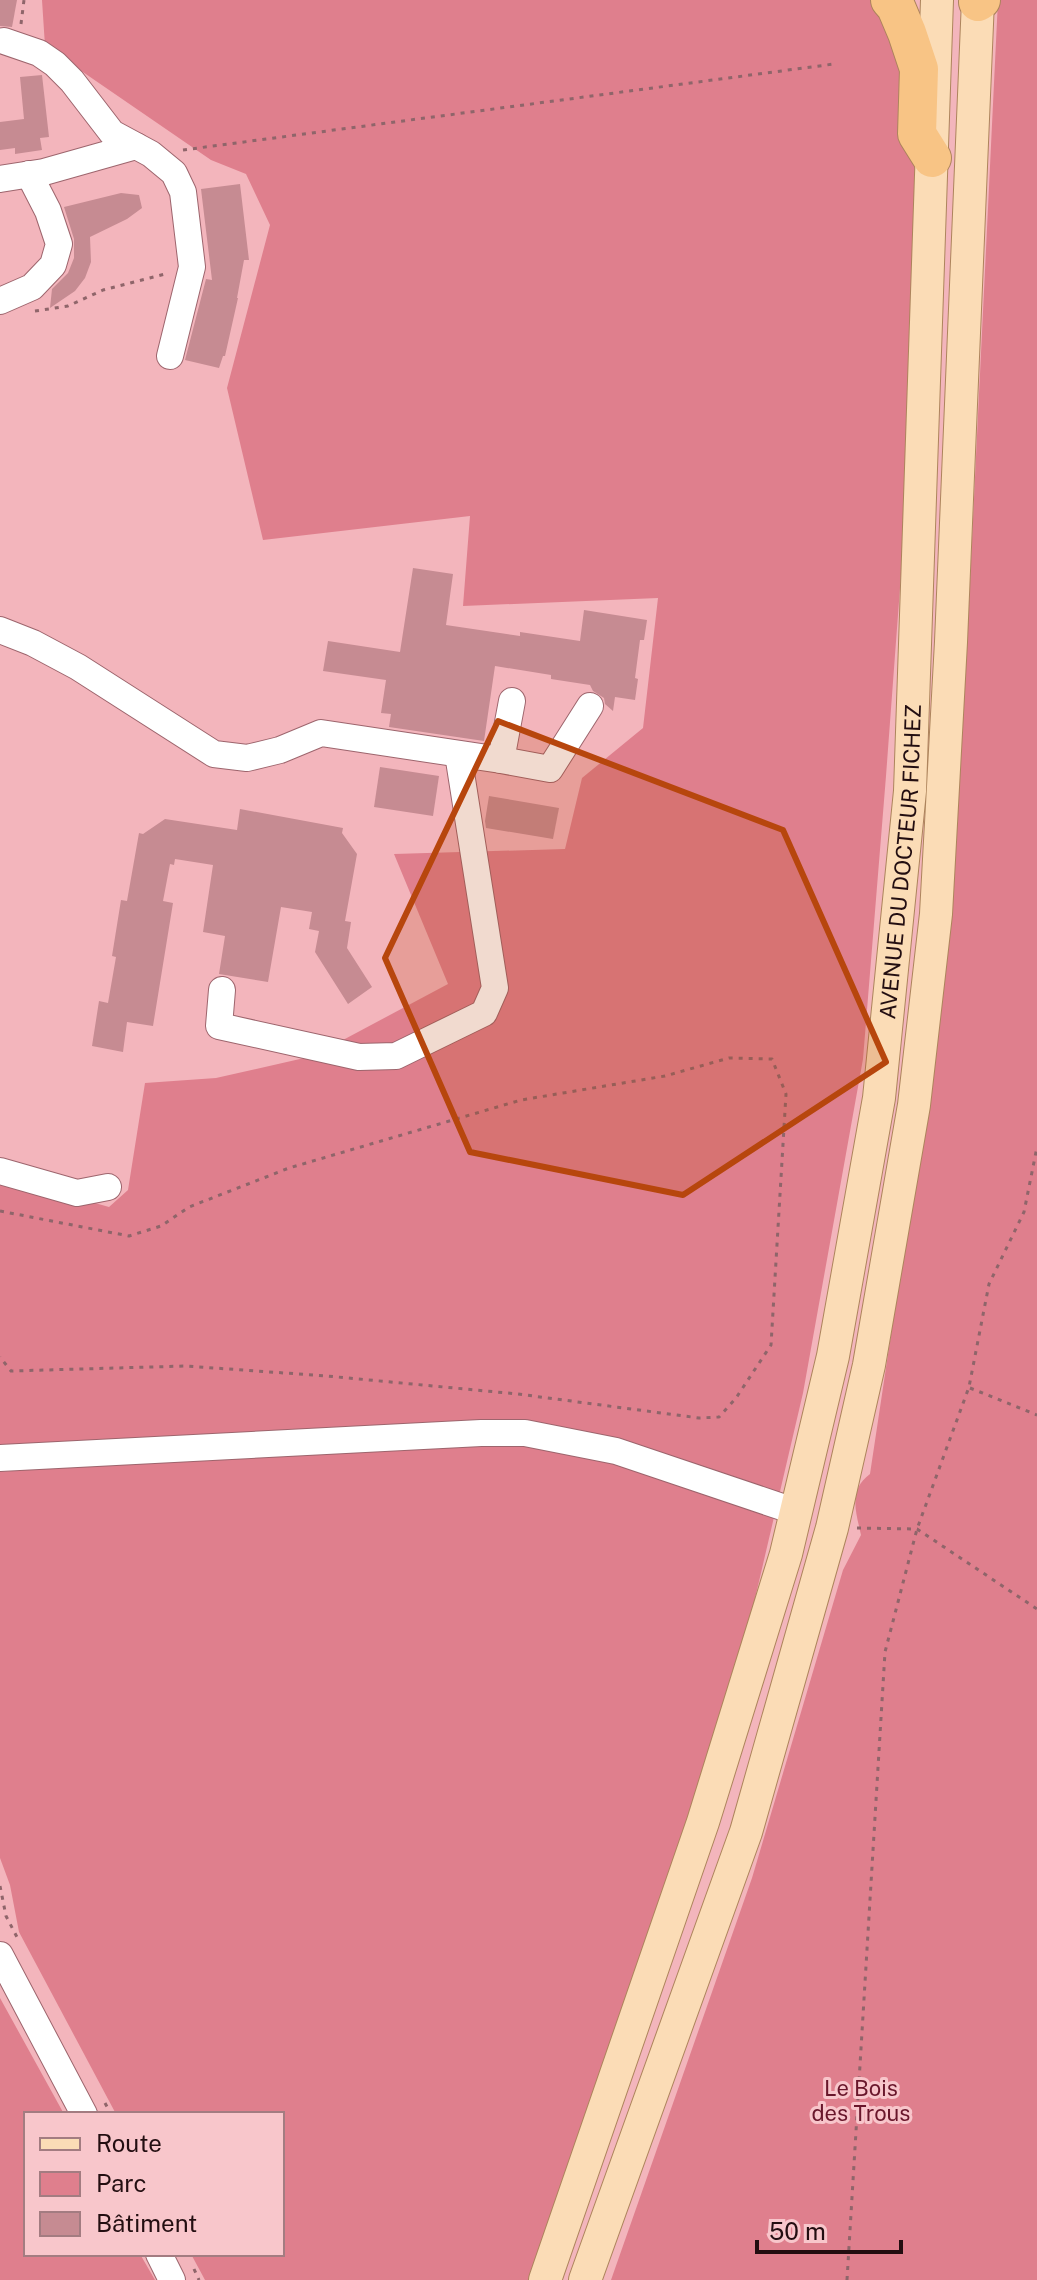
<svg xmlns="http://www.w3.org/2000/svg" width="1037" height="2280" viewBox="0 0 1037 2280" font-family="'Public Sans',sans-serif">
<rect width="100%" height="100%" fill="#f3b5bc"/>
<!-- green -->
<g fill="#df7f8d">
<polygon points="42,0 890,0 932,158 886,776 863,1059 803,1393 739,1667 529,2280 205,2280 191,2254 282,2254 282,2114 116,2114 19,1932 10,1885 0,1858 0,1472 416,1437 0,1447 0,1176 109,1207 128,1190 145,1083 216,1078 313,1056 448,984 394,854 565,849 582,778 643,728 658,598 463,606 470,516 263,540 227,388 270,225 246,174 211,160 45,46"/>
<path d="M998,0H1037V2280H611L752,1878L843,1570L861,1535C856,1512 848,1490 870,1474L925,1109L967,644Z"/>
<polygon points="0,1998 64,2114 26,2114 26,2254 140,2254 155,2280 0,2280"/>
</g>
<!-- building -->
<g fill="#c68b92">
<polygon points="0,0 17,0 12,27 0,26"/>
<polygon points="42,75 49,137 40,138 42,150 15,154 15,148 0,150 0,122 24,119 20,77"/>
<polygon points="240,184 249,260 244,260 237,298 238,298 225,356 223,356 219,368 185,360 206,279 212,280 201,189"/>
<polygon points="121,193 139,195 142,208 127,219 90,237 91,262 85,278 75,291 50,308 52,289 68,273 74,258 74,239 64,207"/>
<polygon points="413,568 453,574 446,625 520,636 520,632 580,641 584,610 647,620 644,640 640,640 635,678 638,679 635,700 615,697 613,711 605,704 604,698 593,691 590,685 551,679 551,675 495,666 484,741 389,727 391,714 381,713 386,680 323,671 328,641 400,652"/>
<polygon points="380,767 439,776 433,816 374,807"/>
<polygon points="489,796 559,808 553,839 486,828 485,821"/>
<polygon points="240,809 343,828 342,833 357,854 345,921 351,922 347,948 372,987 348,1004 315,952 319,931 309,929 312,912 281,907 268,982 219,974 225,936 203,932 213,865 175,859 174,865 170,864 163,901 173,903 153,1026 127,1022 123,1052 92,1046 99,1001 108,1003 116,957 112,956 121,900 127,901 139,833 143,834 165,819 237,830"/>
</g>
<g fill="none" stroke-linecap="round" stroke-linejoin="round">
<defs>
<g id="minor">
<polyline points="4,41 39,53 55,64 72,81 112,133 151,154 174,173 183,192 192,267 170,356"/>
<polyline points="0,179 44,172 136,146"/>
<polyline points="0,301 32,287 53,265 59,244 48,211 29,174"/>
<polyline points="0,630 33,643 78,667 214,754 247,758 280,750 321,733 501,760 512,701"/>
<polyline points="501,760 550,769 590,706"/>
<polyline points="222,990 219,1026 359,1057 396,1056 484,1013 495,988 458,754"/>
<polyline points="0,1171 77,1193 108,1187"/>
<polyline points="0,1458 481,1433 525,1433 616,1451 797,1512"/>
<polyline points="0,1955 84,2114"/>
<polyline points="159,2254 172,2280"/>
</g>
<g id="major">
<path id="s1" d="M545,2280L703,1822L786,1554L833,1356L879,1098L910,791L937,0"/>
<polyline points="585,2280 746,1832 832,1528 869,1365 914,1105 936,914 951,642 978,0"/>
</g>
<g id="highway">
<polyline points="890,0 896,7 907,33 919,69 917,134 932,158"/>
<polyline points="978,2 981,0"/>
</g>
</defs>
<!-- minor casing -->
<use href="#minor" stroke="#9d656d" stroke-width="28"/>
<!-- major casing -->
<use href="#major" stroke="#ad845c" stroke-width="34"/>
<!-- highway casing -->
<use href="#highway" stroke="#ad845c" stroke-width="40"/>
<!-- path -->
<g stroke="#8f656a" stroke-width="3" stroke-dasharray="4 6" stroke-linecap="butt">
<polyline points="21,24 24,0"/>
<polyline points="183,150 834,64"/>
<polyline points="35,311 68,306 103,290 169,273"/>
<polyline points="0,1211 129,1236 161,1226 189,1207 289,1168 521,1100 665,1076 729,1058 772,1059 786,1094 771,1345 736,1398 719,1417 699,1418 518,1394 327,1376 186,1366 11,1371 0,1357"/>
<polyline points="970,1388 1037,1415"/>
<polyline points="857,1528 917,1529 1037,1609"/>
<polyline points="0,1886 6,1916 19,1941"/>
<polyline points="105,2103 111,2114"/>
<polyline points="194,2269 199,2280"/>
<polyline points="847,2280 885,1652 917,1529 969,1387 989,1284 1024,1212 1037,1147"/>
</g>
<!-- minor -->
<use href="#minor" stroke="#fff" stroke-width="26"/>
<!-- major -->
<use href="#major" stroke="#fbdcb6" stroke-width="32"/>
<!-- highway -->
<use href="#highway" stroke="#f8c485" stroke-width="38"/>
</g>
<!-- marked area -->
<path fill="#b7460d" fill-opacity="0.2" stroke="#b7460d" stroke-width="6" stroke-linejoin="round" d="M498,721L783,830L886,1062L683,1195L470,1152L385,958Z"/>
<g text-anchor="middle" stroke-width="6" stroke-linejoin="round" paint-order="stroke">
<!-- street labels -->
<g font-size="22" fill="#230e11" stroke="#f8c6cb">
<text dy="8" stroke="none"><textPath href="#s1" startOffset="1468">AVENUE DU DOCTEUR FICHEZ</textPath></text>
</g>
<!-- park labels -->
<g font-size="22" fill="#69162b" stroke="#f8c6cb">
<text x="861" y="2096">Le Bois<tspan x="861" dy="25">des Trous</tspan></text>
</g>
</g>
<!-- legend -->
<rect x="24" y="2112" width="260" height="144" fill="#f8c6cb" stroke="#a37c81" stroke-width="2"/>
<rect x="40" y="2138" width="40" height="12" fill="#fbdcb6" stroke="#a37c81" stroke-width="2"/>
<text x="96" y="2152" font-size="24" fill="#230e11">Route</text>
<rect x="40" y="2172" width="40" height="24" fill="#df7f8d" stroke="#a37c81" stroke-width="2"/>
<text x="96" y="2192" font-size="24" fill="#230e11">Parc</text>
<rect x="40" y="2212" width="40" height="24" fill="#c68b92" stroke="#a37c81" stroke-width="2"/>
<text x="96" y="2232" font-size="24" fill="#230e11">Bâtiment</text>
<!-- scale -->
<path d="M757 2240v12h144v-12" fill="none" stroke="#230e11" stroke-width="4"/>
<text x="769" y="2240" font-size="24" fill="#230e11" stroke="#f8c6cb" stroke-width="6" paint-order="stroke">50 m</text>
</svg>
